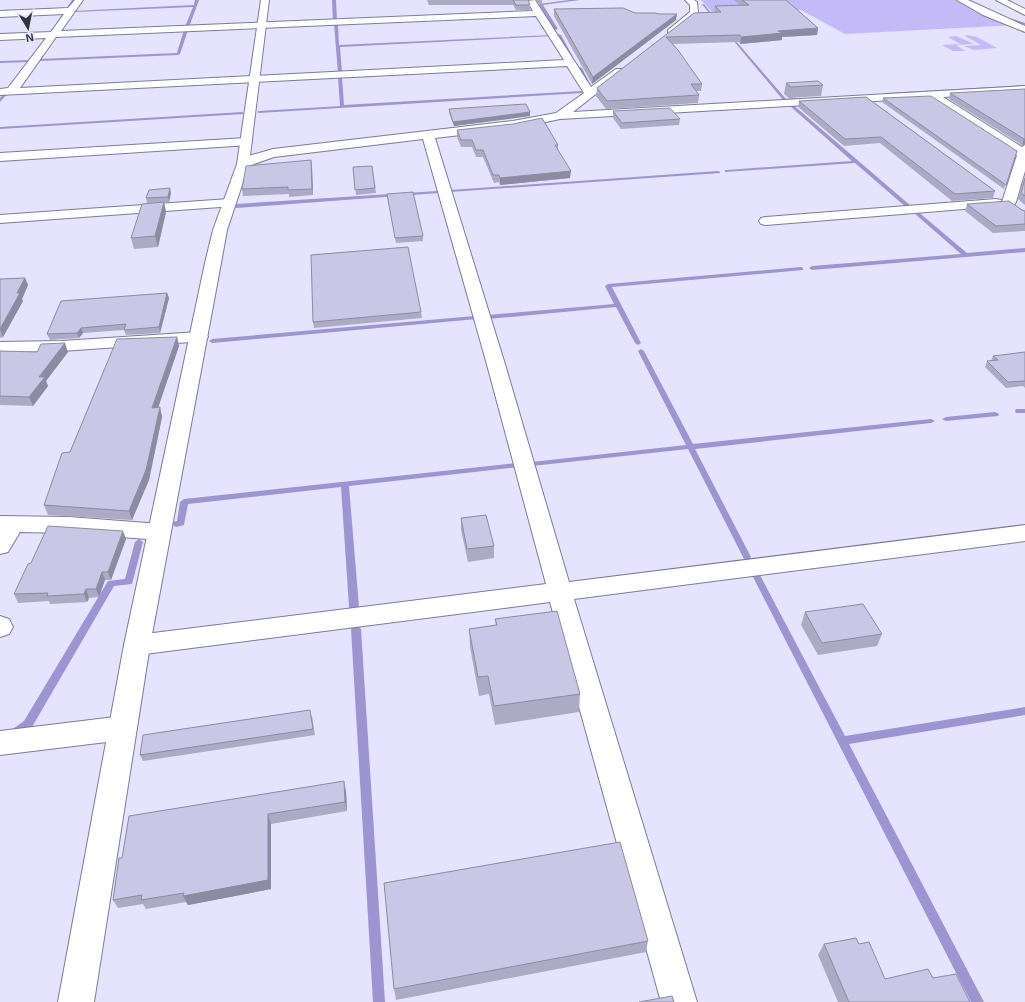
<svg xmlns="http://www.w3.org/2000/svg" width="1025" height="1002" viewBox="0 0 1025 1002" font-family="Helvetica,sans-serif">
<rect width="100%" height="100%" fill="#e6e3fe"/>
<!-- green -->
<g fill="#c3baf7">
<polygon points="701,0 958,0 1015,25 845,34 801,10 712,12"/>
<polygon points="967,35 977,37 997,48 974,50 964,46 981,45 965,36"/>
<polygon points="956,36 974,44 956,45 965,51 953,51 942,45 960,44 948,37"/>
</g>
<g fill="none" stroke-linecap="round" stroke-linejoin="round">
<!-- stream -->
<g fill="#9d94d1" fill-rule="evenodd">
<polygon points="72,0 76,0 67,11 65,11"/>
<polygon points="195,0 199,0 189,27 187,28 185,27 193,7 75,12 73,11 194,5"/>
<polygon points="332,0 336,0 337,21 335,22 333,21"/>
<polygon points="569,0 580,0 543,5 558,29 555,30 539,4"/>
<polygon points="702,4 704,4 718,22 716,22"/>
<polygon points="64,12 67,13 51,34 49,34"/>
<polygon points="997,14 1025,23 1025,25 996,16"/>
<polygon points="336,23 338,24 339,45 551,35 553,36 340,47 342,73 340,74 338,73 334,24"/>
<polygon points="186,29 188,30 180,54 178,55 40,61 38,60 40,59 177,53 184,30"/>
<polygon points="727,33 729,33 786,99 795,98 796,100 784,101"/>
<polygon points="558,34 561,35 573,57 570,56"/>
<polygon points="30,60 31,62 0,63 0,61"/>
<polygon points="579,67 582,68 592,88 589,87"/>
<polygon points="340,76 342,77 344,105 582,91 584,92 582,93 259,113 257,112 259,111 340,106 338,77"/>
<polygon points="1025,85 1025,87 886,95 884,94 886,93"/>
<polygon points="5,92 8,93 0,102 0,98"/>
<polygon points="790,104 792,104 911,206 911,208 907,208 855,163 725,172 725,170 727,170 852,161 790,106"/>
<polygon points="242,112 244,113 243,114 0,129 0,127"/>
<polygon points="718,171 720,172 720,173 450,192 448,191 450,190"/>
<polygon points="437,191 439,191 439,193 236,208 233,206 236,204"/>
<polygon points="916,210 967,253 1025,248 1025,252 812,270 809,268 812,266 961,254 914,213 913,212"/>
<polygon points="801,267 803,268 803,270 612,287 641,343 638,345 635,343 616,307 488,319 485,317 488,315 614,304 605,286 608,284"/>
<polygon points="475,316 477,317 477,319 212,343 209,341 212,339"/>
<polygon points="641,349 644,351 693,444 931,419 935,421 931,423 695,449 751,557 750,559 744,559 743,557 688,449 532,466 528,464 532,462 686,445 638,351"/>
<polygon points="1016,409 1025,409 1025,413 1016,413 1015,411"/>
<polygon points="995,412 999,414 998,416 946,421 942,419 946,417"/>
<polygon points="517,463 520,463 521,465 520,467 349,486 359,607 357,609 351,609 349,607 341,487 188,504 184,525 176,527 172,524 173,522 177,521 180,502 184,499"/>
<path d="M139,539L143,542L132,584L114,586L32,727C26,731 18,740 10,737L9,734L10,731L24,721L108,581L125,579L135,542Z"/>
<polygon points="757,574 760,575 761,577 845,736 1025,707 1025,715 849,744 984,1002 971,1002 753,577 754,575"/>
<polygon points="356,625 359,627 361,629 385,1002 373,1002 351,629 353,627"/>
</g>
<defs>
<g id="minor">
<path d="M75,0H83L61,31L533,11L527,1L535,0L591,87L616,69H624L625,71L573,112L1025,86V92L943,97L1025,149V159L1021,158L929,98L560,119L513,129L435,138L504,361L569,582L1025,525V541L574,599L697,1002H661L550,602L137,655L128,652L124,645L128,638L137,635L546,584L486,361L423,139L274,157L243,168L237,164L245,157L273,149L513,121L556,113L584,93L567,66L0,95V89L8,88L46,38L0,40V34L51,32L64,14L0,17V11L68,8ZM536,16L564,60L20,88L56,37Z"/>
<polygon points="685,0 694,0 697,2 698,13 674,34 668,34 668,30 690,12 690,5"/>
<polygon points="957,0 968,0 1025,26 1025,32 983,15"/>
<polygon points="996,0 1007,0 1025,9 1025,15"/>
<polygon points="246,138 252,142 250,145 0,161 0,153"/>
<polygon points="229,199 234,200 236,203 234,206 0,223 0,215"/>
<polygon points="996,199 1001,200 1003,203 1001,206 766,225 761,224 759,221 761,218 766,217"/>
<polygon points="199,332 205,333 208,337 205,341 62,351 0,352 0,342 62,341"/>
<polygon points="0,516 69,517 160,524 168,527 171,532 168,537 160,540 69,533 20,532 8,552 0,554"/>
<polygon points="0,616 9,619 13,627 9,634 0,637"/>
<polygon points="123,716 133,720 137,728 133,736 123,740 0,755 0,731"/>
</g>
<g id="tertiary">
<polygon points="261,0 269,0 249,164 227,230 221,263 150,645 94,1002 58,1002 124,645 205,263 213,230 237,164"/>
<polygon points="1025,145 1025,171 1016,202 1014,205 1004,205 1002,202 1019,149"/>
</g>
</defs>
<!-- minor casing -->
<use href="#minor" stroke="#7e7a98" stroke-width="2"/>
<!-- tertiary casing -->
<use href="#tertiary" stroke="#7e7a98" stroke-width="2"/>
<!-- minor -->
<use href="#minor" fill="#fff" fill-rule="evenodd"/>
<!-- tertiary -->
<use href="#tertiary" fill="#fff" fill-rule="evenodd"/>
</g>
<!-- wall -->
<g fill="#adaac6">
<polygon points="427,0 529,0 528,0 530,5 530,10 516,10 513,5 429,5"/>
<polygon points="536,0 542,0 542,7"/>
<polygon points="734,0 786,0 818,28 817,35 782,37 782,40 740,44 739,42 673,44 702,84 701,91 696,91 699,95 698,103 606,109 596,96 597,88 694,13 714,12 715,6 740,5"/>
<polygon points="554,9 659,14 676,20 592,84 554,16"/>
<polygon points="786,83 823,85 821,96 789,98 784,94"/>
<polygon points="1025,89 1025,144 1022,145 949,99 950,93"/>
<polygon points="866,97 995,191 993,198 952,201 880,143 844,146 798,107 799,101"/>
<polygon points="883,98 1017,151 1004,189 882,102"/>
<polygon points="449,109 530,112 530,116 454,126 449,113"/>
<polygon points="613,111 680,119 679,125 621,129 613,118"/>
<polygon points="457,130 558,145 558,149 570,178 500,185 499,182 494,183 483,157 476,157 472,147 461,147 457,137"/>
<polygon points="311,160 312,167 313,195 289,197 289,194 243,196 242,189"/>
<polygon points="372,166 376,193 356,195 353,167"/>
<polygon points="1025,176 1025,205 1018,199"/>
<polygon points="171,193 169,202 147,203 146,198"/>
<polygon points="387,194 423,236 423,241 396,243"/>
<polygon points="164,202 166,212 158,247 134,249 131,238"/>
<polygon points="967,204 1025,211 1025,231 993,233 965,211"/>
<polygon points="25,278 28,285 22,299 23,301 3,337 0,338 0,279"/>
<polygon points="167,293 169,298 160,333 126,335 124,330 83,333 79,338 50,340 47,334"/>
<polygon points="421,312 422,318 314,328 313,322"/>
<polygon points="177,337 179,346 158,407 160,407 162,417 149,480 132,520 48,515 44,505 70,452"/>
<polygon points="0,351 37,352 68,352 46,381 48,386 33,406 0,405"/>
<polygon points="1025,353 1025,388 1023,386 1006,388 985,367 987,361 991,361 993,356"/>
<polygon points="461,518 494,546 494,558 468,562 461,530"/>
<polygon points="126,539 111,580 105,580 99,597 89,598 87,602 50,604 49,601 18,603 14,594 31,563"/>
<polygon points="805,612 882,634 877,646 818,655 801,625"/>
<polygon points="495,619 580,694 579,712 495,725 489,694 479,696 470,647 469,629 496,626"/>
<polygon points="312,716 315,735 143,761 140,755"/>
<polygon points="346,791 347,811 271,824 271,889 188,905 186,902 146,909 143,904 118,908 113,900 122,858"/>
<polygon points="648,941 646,952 396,1000 394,989"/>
<polygon points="824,944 885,979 933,978 970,1002 838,1002 818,955"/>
</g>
<!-- shaded-wall -->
<g fill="#8d8ba1">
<polygon points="677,14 676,20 592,84 593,77"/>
<polygon points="818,28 817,35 782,37 782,40 740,44 741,37 778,31"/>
<polygon points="530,112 530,116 454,126 453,122"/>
<polygon points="1024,139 1025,139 1025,144 1022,145"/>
<polygon points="311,160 312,167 313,195 312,189"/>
<polygon points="571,171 570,178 500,185 500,178"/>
<polygon points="170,188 171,193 169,202 168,197"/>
<polygon points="164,202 166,212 158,247 155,236"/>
<polygon points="25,278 28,285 22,299 23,301 3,337 0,329"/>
<polygon points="167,293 169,298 160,333 159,327"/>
<polygon points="81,328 83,333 79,338 77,333"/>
<polygon points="177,337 179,346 155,417 152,408"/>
<polygon points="65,343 68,352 46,381 48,386 33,406 29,397 39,377"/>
<polygon points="160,407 162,417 149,480 132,520 129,511"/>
<polygon points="123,531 126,539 111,580 108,572"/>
<polygon points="102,572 105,580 99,597 96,589"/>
<polygon points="86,589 89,598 87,602 84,594"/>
<polygon points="344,781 346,791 347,811 345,802"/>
<polygon points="268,814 271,824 271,889 188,905 183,896"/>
</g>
<!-- building -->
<g fill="#c9c6e6" stroke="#8d8ba1">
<polygon points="513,0 528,0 530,5 516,5"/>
<polygon points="742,0 786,0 818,28 778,31 783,33 741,37 740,35 666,37 678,50 702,84 691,84 699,95 607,101 597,88 694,13 721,12 715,6 749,5"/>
<polygon points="623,8 635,13 655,13 659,14 677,14 593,77 554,9"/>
<polygon points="818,81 823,85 791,87 786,83"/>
<polygon points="1025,89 1025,139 1024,139 950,93"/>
<polygon points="931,96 1017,151 1006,185 883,98"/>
<polygon points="866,97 995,191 955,194 881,137 845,139 799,101"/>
<polygon points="526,104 530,112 453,122 449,109"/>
<polygon points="670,108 680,119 622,123 613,111"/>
<polygon points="542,118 558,145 555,145 571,171 500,178 499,175 493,175 483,150 476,150 472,140 461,140 457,130 513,124"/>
<polygon points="311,160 312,189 288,190 288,187 242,189 246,166"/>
<polygon points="372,166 375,188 355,190 353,167"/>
<polygon points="1025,178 1025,196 1021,193"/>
<polygon points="170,188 168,197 146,198 149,190"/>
<polygon points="413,192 423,236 395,238 387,194"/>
<polygon points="1009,201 1022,210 1025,211 1025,224 996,226 967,204"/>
<polygon points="164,202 155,236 131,238 142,204"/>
<polygon points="408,247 421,312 313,322 311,255"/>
<polygon points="25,278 17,293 20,293 0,329 0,279"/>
<polygon points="167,293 159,327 124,330 126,324 81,328 77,333 47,334 61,301"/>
<polygon points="177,337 152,408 160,407 146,470 129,511 44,505 62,453 70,452 117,339"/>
<polygon points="65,343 39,377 45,377 29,397 0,396 0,351 37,352 41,344"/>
<polygon points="1025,352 1025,381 1008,382 987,361 998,360 993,356"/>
<polygon points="486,515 494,546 467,549 461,518"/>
<polygon points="48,526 123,531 108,572 102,572 96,589 86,589 84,594 47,596 48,593 14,594 28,564 31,563"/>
<polygon points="863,604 882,634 822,643 805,612"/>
<polygon points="557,611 580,694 494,706 488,676 478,677 469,629 497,625 495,619"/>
<polygon points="310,710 313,729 140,755 143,735"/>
<polygon points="344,781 345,802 268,814 268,880 183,896 184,893 141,900 142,895 113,900 119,858 122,858 129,816"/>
<polygon points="620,842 648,941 394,989 384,883"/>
<polygon points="856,938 859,944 869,942 885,979 928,969 933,978 956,974 970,1002 849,1002 824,944"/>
<polygon points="672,996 674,1002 639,1002"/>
</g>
<!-- north arrow -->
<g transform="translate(28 28) rotate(170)" stroke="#e6e3fe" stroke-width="3" paint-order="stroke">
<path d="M0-3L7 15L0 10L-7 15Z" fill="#34333f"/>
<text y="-6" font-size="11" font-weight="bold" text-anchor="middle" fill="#34333f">N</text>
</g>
</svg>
